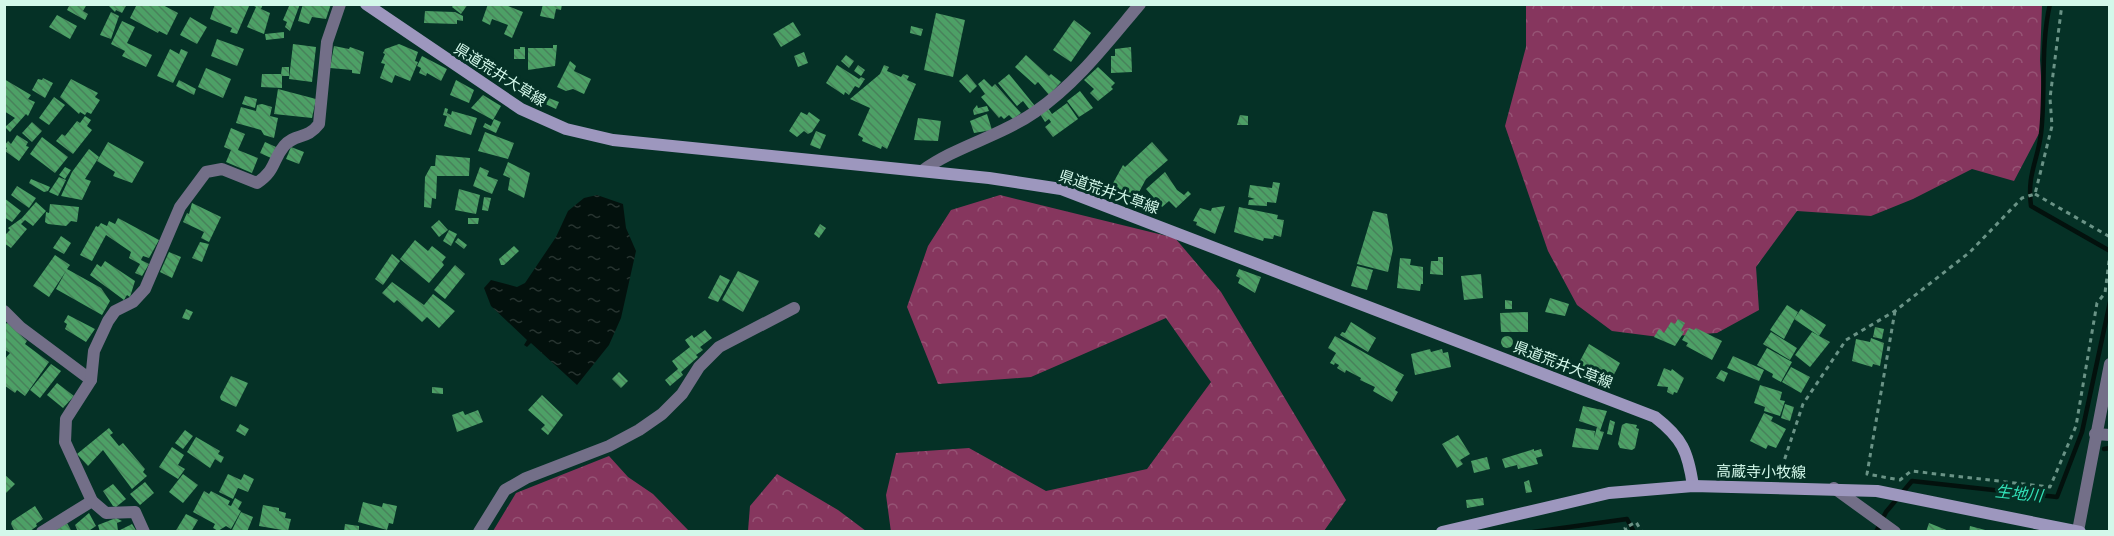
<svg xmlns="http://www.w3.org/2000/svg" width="2114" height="536" viewBox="0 0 2114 536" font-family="'Work Sans','Noto Sans JP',sans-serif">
<defs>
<pattern id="forest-crowns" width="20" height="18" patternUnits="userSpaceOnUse" patternTransform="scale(1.5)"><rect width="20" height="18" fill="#86365e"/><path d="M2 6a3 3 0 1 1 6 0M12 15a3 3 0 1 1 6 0" fill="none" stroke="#965475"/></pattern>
<pattern id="water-ripples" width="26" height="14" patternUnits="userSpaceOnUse" patternTransform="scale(1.5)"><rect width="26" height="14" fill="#03110d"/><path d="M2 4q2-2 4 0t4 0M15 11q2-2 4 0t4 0" fill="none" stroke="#273430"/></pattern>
<pattern id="building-back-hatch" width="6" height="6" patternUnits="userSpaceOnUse" patternTransform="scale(1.5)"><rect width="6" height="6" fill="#4da066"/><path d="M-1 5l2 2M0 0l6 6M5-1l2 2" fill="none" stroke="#48825b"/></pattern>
</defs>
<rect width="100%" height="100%" fill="#053126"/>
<!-- forest -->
<g fill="url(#forest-crowns)">
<polygon points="1526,5 2042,5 2040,60 2044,124 2014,181 1972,169 1913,199 1871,216 1797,211 1756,267 1759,310 1717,333 1659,337 1612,331 1577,305 1548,251 1505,126 1526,47"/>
<polygon points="1000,195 1175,238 1221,292 1346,500 1324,531 891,532 886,495 896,453 969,448 1046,491 1147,469 1211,382 1166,318 1031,377 938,384 907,307 928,246 951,210"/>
<polygon points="609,456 628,477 653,494 689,531 493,531 516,493"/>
<polygon points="777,474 838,510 866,531 748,531 750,506"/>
</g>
<!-- water -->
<polygon fill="url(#water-ripples)" points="597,195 623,204 626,228 636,251 621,318 609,345 577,385 531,343 527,347 524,345 527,340 491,306 484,288 491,280 517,287 525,283 556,237 568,211 584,198"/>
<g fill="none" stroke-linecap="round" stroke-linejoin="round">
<!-- stream -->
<g stroke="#03110d" stroke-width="4.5">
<path d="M2050,4C2040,47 2046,91 2041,134C2037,163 2027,174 2031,206L2110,251"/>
<polyline points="2104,449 2110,448"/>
<polyline points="1533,532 1627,519 1634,532"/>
<polyline points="1876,532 1886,512 1912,481 2057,497 2082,432 2110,302"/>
</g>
</g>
<!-- building -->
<g fill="url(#building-back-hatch)">
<polygon points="70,4 87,4 83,11 88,14 85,20 67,10"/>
<polygon points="107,4 127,4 122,13 116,10 115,12"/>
<polygon points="137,4 161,4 178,13 167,35 159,31 158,33 130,18"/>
<polygon points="215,4 250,4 237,34 230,32 232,28 210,19"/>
<polygon points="250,4 263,4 261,9 270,13 264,34 247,27 256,7"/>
<polygon points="284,4 300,4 290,31 285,27 287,22 283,20 289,6"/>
<polygon points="303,4 331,4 326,19 312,17 309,24 298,21"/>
<polygon points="454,4 468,4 461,14 452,7"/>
<polygon points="488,4 503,4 523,12 512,38 504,34 508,25 492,19 490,25 482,21"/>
<polygon points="543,4 562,4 561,10 556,9 554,19 540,16"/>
<polygon points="425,11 455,12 463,16 463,21 457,20 457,24 424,23"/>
<polygon points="111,12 119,16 111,39 100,35"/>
<polygon points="936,13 965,20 953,77 924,70"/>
<polygon points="57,15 77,26 70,39 49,27"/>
<polygon points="190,17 207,27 197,44 180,35"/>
<polygon points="1074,20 1091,33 1071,62 1053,50"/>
<polygon points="122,21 135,27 127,43 152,55 146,67 122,56 125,51 111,44"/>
<polygon points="793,22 801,35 781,47 773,34"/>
<polygon points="911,26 923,29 921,36 910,33"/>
<polygon points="284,32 284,38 266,40 265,34"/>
<polygon points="217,39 244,49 237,66 211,56"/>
<polygon points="293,44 316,47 312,82 289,79"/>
<polygon points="399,44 418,52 415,61 418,62 410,81 395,75 392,83 380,78 385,64 381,63 385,54 383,53 385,49"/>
<polygon points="553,45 557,45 555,66 528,70 528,48 553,48"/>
<polygon points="334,46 349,49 350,47 364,52 360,74 352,73 352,70 330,68"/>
<polygon points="520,47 525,47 525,59 514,59 514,49 520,49"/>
<polygon points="1131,47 1132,72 1111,73 1111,56 1115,56 1115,49"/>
<polygon points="170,49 179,54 181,49 188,52 173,83 157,76"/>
<polygon points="804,52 808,63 798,67 794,56"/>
<polygon points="846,55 854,61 849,68 841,61"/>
<polygon points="1026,55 1049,76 1051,74 1061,82 1049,95 1038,82 1035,85 1015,67"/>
<polygon points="422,56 447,69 441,81 427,73 426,76 419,73 421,68 417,66"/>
<polygon points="570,61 576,66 574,71 591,79 584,94 573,89 566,91 557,87"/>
<polygon points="837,65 859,79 861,77 865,79 859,88 855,86 849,95 845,92 844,95 826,83"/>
<polygon points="858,65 865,70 861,76 854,71"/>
<polygon points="884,65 889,67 887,71 901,77 903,74 909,76 907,80 916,84 887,149 882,146 881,149 862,141 863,138 858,135 870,108 850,99 880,74"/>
<polygon points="282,67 289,67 289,76 282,76 282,88 261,87 262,74 281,74"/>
<polygon points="1098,67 1115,83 1111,87 1113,89 1098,101 1090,93 1094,89 1084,80"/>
<polygon points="206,68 231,79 223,98 198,87"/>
<polygon points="967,74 977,86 970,93 959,81"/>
<polygon points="1009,74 1035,106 1030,110 1023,101 1017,106 998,83"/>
<polygon points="43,78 53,83 45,98 32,90 38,79 42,80"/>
<polygon points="4,79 31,95 28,99 35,102 28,116 26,114 10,132 5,127 15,118 4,111"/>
<polygon points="71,79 98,93 95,97 100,100 91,114 87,112 85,115 80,112 79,114 60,97"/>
<polygon points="984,79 992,87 995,84 1021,113 1013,119 1009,115 1004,119 1001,116 999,118 981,97 985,94 978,84"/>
<polygon points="179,80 196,89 194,95 176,86"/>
<polygon points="456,80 474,90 469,103 450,95"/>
<polygon points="278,89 316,99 312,118 274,114"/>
<polygon points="1080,91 1093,108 1079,117 1067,101"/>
<polygon points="483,95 501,106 493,120 471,108"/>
<polygon points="245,96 257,99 255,108 242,104"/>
<polygon points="54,97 65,105 49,125 39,118"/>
<polygon points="546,97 559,102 556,109 543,103"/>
<polygon points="1067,103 1078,119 1053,137 1045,127 1051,122 1049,119 1045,122 1040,114 1048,108 1052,114"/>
<polygon points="262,104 272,107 270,116 278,118 274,138 264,135 261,130 236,123 241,107 256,111 257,105"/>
<polygon points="977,105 978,108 987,106 989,111 974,115 973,110"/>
<polygon points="445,108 448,109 447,113 451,115 452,111 477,118 471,135 444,126 447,116 443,115"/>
<polygon points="801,112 807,115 809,112 820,120 812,132 808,134 804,131 797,137 789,131"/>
<polygon points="987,114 992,130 974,133 970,121"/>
<polygon points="1240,115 1248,116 1248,125 1237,125"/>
<polygon points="85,116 91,120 87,126 92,130 73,154 56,141 62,134 65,136 77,121 80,123"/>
<polygon points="918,118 941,121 938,141 914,140"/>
<polygon points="494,119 501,122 496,133 483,127 485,123 491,126"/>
<polygon points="32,122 42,131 32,142 22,133"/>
<polygon points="231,128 245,134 238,150 258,158 252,173 226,162 231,150 224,147"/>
<polygon points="816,131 826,135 820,149 810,145"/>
<polygon points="485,132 514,143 508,159 478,151"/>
<polygon points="17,135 28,142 26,146 29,147 19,161 5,151 7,148 4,146 8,141 11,144"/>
<polygon points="42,137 68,157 55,173 30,154"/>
<polygon points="108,142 144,162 132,183 113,176 115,172 97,161"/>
<polygon points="265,142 276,147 271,158 260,153"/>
<polygon points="1152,142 1168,160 1146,179 1138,194 1134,193 1132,196 1112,185 1123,165 1125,167"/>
<polygon points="291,147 304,152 299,164 286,159"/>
<polygon points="89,149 99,157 85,179 91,181 82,200 61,196 72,172"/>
<polygon points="436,155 470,158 469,176 437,176 436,199 432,198 431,208 424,207 425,177 431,166 435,166"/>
<polygon points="508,162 530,173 524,198 508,190 510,178 503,175"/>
<polygon points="65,167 71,170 65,179 59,175"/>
<polygon points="480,167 489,171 487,176 498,180 492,194 473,186"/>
<polygon points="1165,172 1177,190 1184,195 1188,191 1191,194 1176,208 1169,201 1162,207 1146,189"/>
<polygon points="59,177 66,180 58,196 49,192"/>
<polygon points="31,179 50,187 48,191 44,192 29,183"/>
<polygon points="1273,182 1280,183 1276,203 1267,202 1267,206 1248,205 1249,200 1255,199 1248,197 1250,185 1272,188"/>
<polygon points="17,186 36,198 29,208 11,195"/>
<polygon points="459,189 480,195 476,214 455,210"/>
<polygon points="484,197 491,198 488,211 482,210"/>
<polygon points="4,198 21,211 12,222 4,217"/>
<polygon points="36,202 46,211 33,226 25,220 21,224 27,229 11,248 4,243 4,236 10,230 8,228 22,218"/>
<polygon points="192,203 221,217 209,242 201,238 204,232 183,222 187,213 189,214"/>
<polygon points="50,204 79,207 77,222 71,221 66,226 48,224 45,222 46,212 49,213"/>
<polygon points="1225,206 1215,234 1196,225 1197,222 1193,221 1200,208 1211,211 1212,208"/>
<polygon points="1239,207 1278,215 1277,219 1284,220 1281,237 1274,235 1273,239 1264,238 1263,241 1234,232"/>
<polygon points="1373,211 1387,214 1393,249 1388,272 1357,264"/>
<polygon points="118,218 159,240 149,258 143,256 141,260 149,264 142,276 135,273 140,264 129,258 131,252 106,235 92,261 80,255 96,226 98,227 101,223 107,226 109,221 115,224"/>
<polygon points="468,218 479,218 478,224 468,224"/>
<polygon points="439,220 448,230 439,237 431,227"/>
<polygon points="820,224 826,228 819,238 814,234"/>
<polygon points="449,230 457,234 451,246 443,241"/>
<polygon points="61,236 71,243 64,254 53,248"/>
<polygon points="458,238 467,245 464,249 455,242"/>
<polygon points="415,240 428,251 432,246 446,257 442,262 444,265 429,283 400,259"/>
<polygon points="200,242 209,244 202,262 192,258"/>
<polygon points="514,246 519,251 504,265 501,265 499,259"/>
<polygon points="169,252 181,257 172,278 160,272"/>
<polygon points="392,254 400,261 383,285 375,279"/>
<polygon points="55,255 70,265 67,269 101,288 110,301 102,315 56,289 66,271 49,297 33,286"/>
<polygon points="1438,257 1443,257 1443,275 1430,274 1431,261 1438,261"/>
<polygon points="1400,258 1411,259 1410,265 1423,267 1423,284 1421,284 1420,291 1397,288"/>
<polygon points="105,261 135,281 130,297 127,295 124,300 90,275 97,264 101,267"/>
<polygon points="455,265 465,274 445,299 434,290"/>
<polygon points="1357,266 1373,270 1367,290 1351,286"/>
<polygon points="1239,269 1261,277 1255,293 1238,283 1240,278 1236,276"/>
<polygon points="738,271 759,281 743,312 722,300"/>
<polygon points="1481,274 1483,298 1464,300 1461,276"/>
<polygon points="720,275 730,280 718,302 708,298"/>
<polygon points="392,282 424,305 433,294 455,311 439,328 427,317 422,322 397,300 394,303 382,293"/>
<polygon points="1550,298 1569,304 1565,316 1545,312"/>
<polygon points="1505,300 1512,301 1512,309 1505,309"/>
<polygon points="1787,305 1798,312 1784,339 1770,330"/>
<polygon points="186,309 193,312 189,320 182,318"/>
<polygon points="1801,309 1826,325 1819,336 1794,319"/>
<polygon points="1528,312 1528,332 1501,332 1500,313"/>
<polygon points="68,315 95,329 86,342 65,329 67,324 64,322"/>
<polygon points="1678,319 1685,323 1681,330 1684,332 1675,346 1654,337 1659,329 1664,333 1671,322 1675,324"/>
<polygon points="1351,322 1376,338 1368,352 1340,335 1342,332 1345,333"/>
<polygon points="8,323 27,341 25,344 49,362 25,396 17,390 15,393 4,385 4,360 10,353 4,349 4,324"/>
<polygon points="1875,327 1884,329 1882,339 1873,337"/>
<polygon points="1689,328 1694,330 1696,328 1722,341 1712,360 1686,346 1688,343 1682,340"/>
<polygon points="705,330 712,338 700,347 703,350 696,355 698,357 681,372 683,375 670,386 665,380 678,369 672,361 690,347 685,340 692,335 694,338"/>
<polygon points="1771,332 1797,348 1790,360 1763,344"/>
<polygon points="1812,332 1830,342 1810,367 1795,355"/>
<polygon points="1335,336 1404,375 1395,390 1398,392 1392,402 1373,391 1375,387 1360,380 1361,378 1346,370 1345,373 1337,368 1339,365 1335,363 1334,365 1330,363 1336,353 1328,348"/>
<circle cx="1507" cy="342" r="6"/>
<polygon points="1871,338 1884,343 1880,366 1873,364 1872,367 1852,361 1856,339 1870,342"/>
<polygon points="1589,344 1620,363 1609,384 1588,373 1586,378 1574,372"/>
<polygon points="1767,348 1792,362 1781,382 1772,377 1773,374 1757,365"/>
<polygon points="1430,349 1431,352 1442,349 1443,353 1448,352 1451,367 1415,375 1411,354"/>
<polygon points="1733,356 1764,370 1759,381 1727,368"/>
<polygon points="51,364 61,371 40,398 30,390"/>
<polygon points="1791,367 1810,377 1801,393 1782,382"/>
<polygon points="1664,368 1671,371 1672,369 1684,378 1677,393 1674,392 1673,395 1667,392 1668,387 1657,386"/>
<polygon points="1721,370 1728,373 1724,382 1716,378"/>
<polygon points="619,372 628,381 621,388 612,379"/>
<polygon points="231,376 248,383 236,407 221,400 220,397"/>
<polygon points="57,383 74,396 63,408 47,395"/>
<polygon points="1760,385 1782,392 1780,400 1785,401 1780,416 1764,411 1765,407 1754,403"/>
<polygon points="432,387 443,388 443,394 432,393"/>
<polygon points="542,395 563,415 548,435 541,429 545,425 528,410"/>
<polygon points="1785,404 1794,407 1790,421 1781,418"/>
<polygon points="1583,406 1607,411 1600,431 1604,432 1598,450 1572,447 1576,428 1595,431 1594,438 1597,427 1579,421"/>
<polygon points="478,410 483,422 457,432 452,415 463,411 465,415"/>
<polygon points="1764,413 1773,417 1771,421 1786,429 1776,448 1768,445 1766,449 1750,441"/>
<polygon points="1610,420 1615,422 1612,435 1607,434"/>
<polygon points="1626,423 1637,425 1636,428 1639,429 1635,448 1632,450 1620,448 1618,444 1622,425"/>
<polygon points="240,424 249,429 245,436 236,431"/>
<polygon points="109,428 113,433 110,435 119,446 123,443 145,469 143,472 147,476 132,489 103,450 88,466 77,454"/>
<polygon points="185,430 193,436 183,449 175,443"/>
<polygon points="1458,435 1470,454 1460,460 1463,464 1457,468 1442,444"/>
<polygon points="196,437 220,451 218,454 224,457 221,463 215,459 210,468 187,452"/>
<polygon points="172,447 184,455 178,465 185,469 178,479 159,467"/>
<polygon points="1534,449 1534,451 1541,449 1543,456 1536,458 1538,464 1518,469 1517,465 1505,468 1502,459"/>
<polygon points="1487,457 1490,469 1474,473 1471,461"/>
<polygon points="4,474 15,484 4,495"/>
<polygon points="183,474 198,485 183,503 169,492"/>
<polygon points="228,474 241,480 244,474 254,479 248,492 238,488 233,499 219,492"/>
<polygon points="1529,480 1532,492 1526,493 1524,482"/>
<polygon points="145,482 154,493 140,505 130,494"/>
<polygon points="113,484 126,499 116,507 113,506 103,491"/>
<polygon points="204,491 209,494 211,491 230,501 228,505 231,506 235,498 242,502 238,509 241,511 231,529 226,526 218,531 213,528 215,524 193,512"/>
<polygon points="1483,498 1484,505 1467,508 1466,500"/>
<polygon points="363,502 382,507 383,503 397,506 393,524 389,523 387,530 358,522"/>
<polygon points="263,505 279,508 279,511 286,513 285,518 291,519 288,531 259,526"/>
<polygon points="35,506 43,519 36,524 37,526 29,532 15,532 11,524 12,521"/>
<polygon points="241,512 253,517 247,532 231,532"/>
<polygon points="89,513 96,526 87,532 78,532 75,525"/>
<polygon points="186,514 198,520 191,532 175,532"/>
<polygon points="116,518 122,521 117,523 118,531 132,524 137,532 100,532 98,525"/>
<polygon points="67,523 72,532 53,532"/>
<polygon points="1929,523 1949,531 1949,532 1926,532"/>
<polygon points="345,524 359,526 359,532 344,532"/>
<polygon points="1970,526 1989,531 1989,532 1969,532"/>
</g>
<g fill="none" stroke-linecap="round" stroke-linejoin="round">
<!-- path -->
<g stroke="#6a9386" stroke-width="3" stroke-dasharray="4.5 4.5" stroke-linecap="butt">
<polyline points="2035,194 2110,237"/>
<polyline points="1895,311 1867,474 1900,480 1911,471 2050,487 2076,426 2097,303 2105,293 2110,253"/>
<polyline points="1779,476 1803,404 1846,340 1895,311 1970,252 2022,198 2035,194 2052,126 2050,98 2062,4"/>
<polyline points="1627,532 1625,528 1636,522 1642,532"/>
</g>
<!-- street -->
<g stroke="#736f88" stroke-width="12">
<path d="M922,171C956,146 999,137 1035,112C1077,83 1107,43 1140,4"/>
<polyline points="4,311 20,327 91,380"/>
<polyline points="2095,434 2110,435"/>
<polyline points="1834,488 1895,532"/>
<polyline points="2078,531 2110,364"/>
<polyline points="42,532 92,501"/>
<path d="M144,532L135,512L106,513L92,501L65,442L66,419L91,380L94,351L108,321L115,311L133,302L145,289L180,207L206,172L222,169L257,183C276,170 272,161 284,146C295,133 307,140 319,124L327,42L340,4"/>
<polyline points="479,532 505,490 526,478 609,446 639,430 662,414 682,394 699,367 719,347 794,308"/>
</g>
<!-- secondary -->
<g stroke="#9d97be" stroke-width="12">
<path d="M366,4L521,109L566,129L613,140L989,178L1061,189L1655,417C1682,438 1688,451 1693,486"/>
<polyline points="1442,532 1609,493 1693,486 1877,491 2080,532"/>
</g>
</g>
<g text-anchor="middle" stroke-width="6" stroke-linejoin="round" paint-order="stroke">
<!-- street labels -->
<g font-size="15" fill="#d3f8ea" stroke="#053126">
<text transform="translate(500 75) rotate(32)" y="5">県道荒井大草線</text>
<text transform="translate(1109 192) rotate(19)" y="5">県道荒井大草線</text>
<text transform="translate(1563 365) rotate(21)" y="5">県道荒井大草線</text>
<text transform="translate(1761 472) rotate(1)" y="5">高蔵寺小牧線</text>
</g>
<!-- water labels -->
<g font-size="16" font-style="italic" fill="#32e2b8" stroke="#053126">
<text transform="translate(2019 493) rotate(6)" y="6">生地川</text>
</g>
</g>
<!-- border -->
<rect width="2114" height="536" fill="none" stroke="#d3f8ea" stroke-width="12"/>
</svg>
